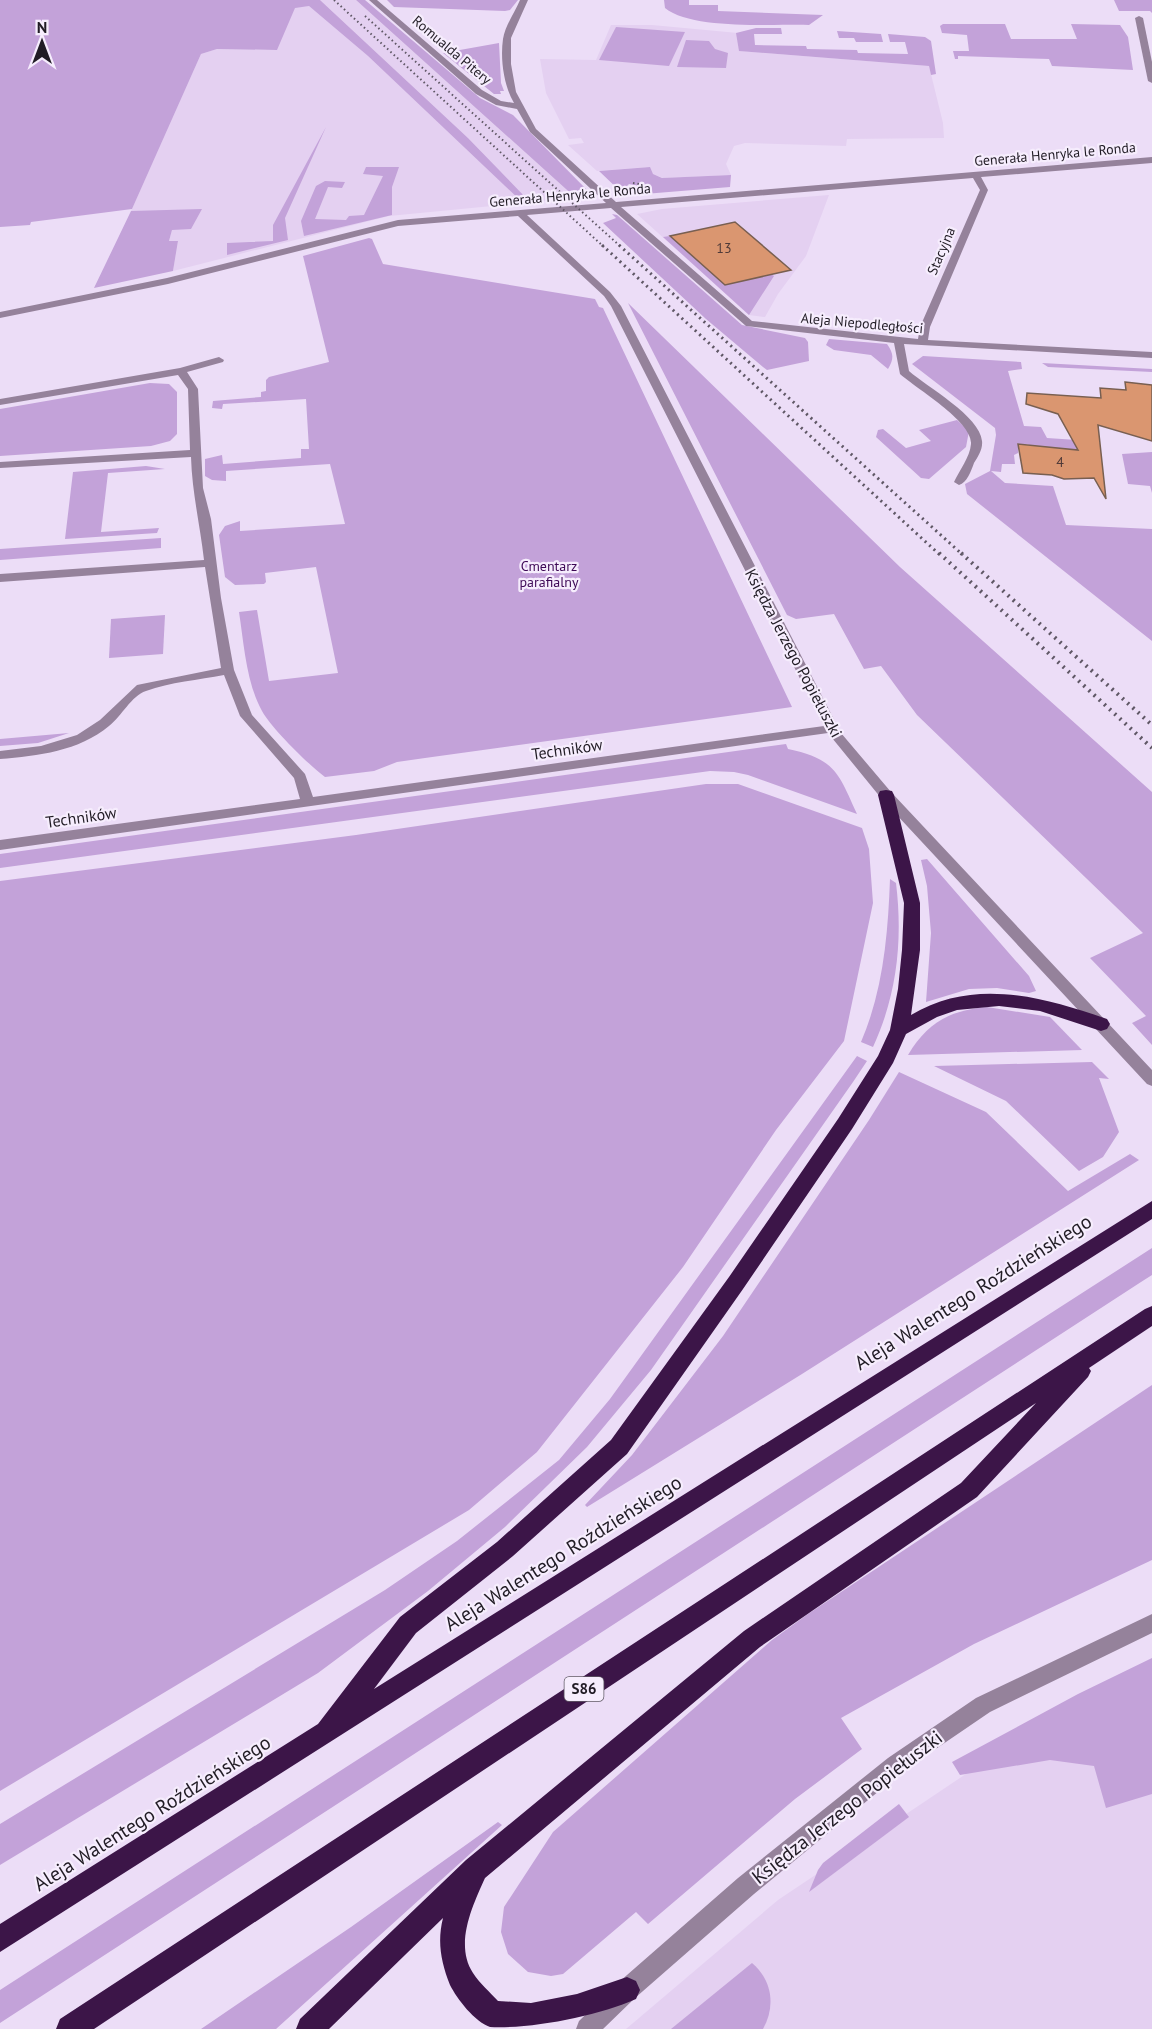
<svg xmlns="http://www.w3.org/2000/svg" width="1152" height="2029" viewBox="0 0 1152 2029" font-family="'PT Sans',sans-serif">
<rect width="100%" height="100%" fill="#ecddf7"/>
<!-- built -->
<g fill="#e4d0f1">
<polygon points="320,0 356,0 577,199 530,202 468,138"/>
<polygon points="309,6 368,56 523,203 389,216 173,271 178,242 169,241 172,230 131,211 201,54 217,49 276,50 295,7"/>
<polygon points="611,25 652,25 738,33 740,51 929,66 943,123 944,138 847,139 846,146 745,143 734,146 726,164 731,175 663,178 653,174 649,167 597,171 568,145 584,143 581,138 569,139 546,93 540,59 596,60"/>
<polygon points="829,195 806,256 778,294 765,317 749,315 637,214 662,209"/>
<polygon points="1152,1698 1152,2029 626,2029 778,1900 1030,1731"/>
</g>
<!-- green -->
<g fill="#c3a2d9">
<polygon points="0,0 320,0 468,138 530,202 523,203 368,56 309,6 295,8 277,50 217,49 201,54 132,209 31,222 30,225 0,227"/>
<polygon points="356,0 365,0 480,98 513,115 589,192 589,194 577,199"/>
<polygon points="387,0 518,0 510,10 505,11 394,7"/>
<path d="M664,0H689V5H718V11L823,15L809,25C772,24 692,30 665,8Z"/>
<polygon points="1114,0 1152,0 1152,13 1150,11 1119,11"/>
<polygon points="943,24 1005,24 1011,39 1077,39 1071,24 1120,25 1128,37 1133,70 1052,66 1049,59 958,56 958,59 955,59 953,51 969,51 967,35 942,33 940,26"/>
<polygon points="616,27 685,32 669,66 599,60"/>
<polygon points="756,28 781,28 782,34 754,34 755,45 806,46 807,49 857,50 858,53 908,54 905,42 890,42 888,34 925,37 931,41 936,74 931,75 929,66 739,51 736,33"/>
<polygon points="837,31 881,34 883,42 856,42 854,38 839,38"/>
<polygon points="686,40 709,41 715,49 728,53 726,68 677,67"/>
<polygon points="499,43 501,83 504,91 500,91 501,94 494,94 443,53"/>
<polygon points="326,127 285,218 288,240 227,255 227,243 273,241 273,225"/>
<polygon points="366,167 399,167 392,187 392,215 304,236 301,221 316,186 325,181 345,182 342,188 328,187 315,219 346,220 349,216 364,215 383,176 363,174"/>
<polygon points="650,167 653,174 662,178 731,175 730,187 632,195 640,186 629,184 621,192 599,171"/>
<polygon points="202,209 191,229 172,230 169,241 178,241 173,271 94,288 131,211"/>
<polygon points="612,214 617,215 742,325 805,338 808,342 809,361 767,370 763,367 706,319 603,223 616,218"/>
<polygon points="670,236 725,285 771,274 774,276 749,315 663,237"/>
<path d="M369,238L372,239L383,264L595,299L599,307L603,308L792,707L425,758L397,762L374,771L325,777C308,764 272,729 262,711C246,682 244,644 239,612L257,610L269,681L338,673L316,567L265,573L266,582L264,584L235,585L225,577L219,535L225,526L240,521V531L345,524L330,464L226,471V481L212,480L205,476V459L222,455L223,464L301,458V449H309L306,399L223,404L222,409L212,408L213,401L261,397V392L266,391V380L269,377L329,362L303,256Z"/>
<polygon points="628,303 900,567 1152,792 1152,1045 1132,1023 1146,1016 1090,958 1143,933 917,715 881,666 864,669 834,614 796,619 787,615"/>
<path d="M829,339L887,344C894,354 894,359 888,369L871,355L834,350L826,345Z"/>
<polygon points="923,356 1021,362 1022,369 1008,371 1024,426 1041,427 1047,438 1077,440 1079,450 1043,448 1025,444 1018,446 1018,453 1014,455 1015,464 1002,464 1001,472 991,471 1005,483 1053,486 1066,525 1152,529 1152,641 967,494 965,484 990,471 996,435 995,428 912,364"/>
<polygon points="1042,363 1152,369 1152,372 1048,367"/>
<polygon points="150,383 169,384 177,392 177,434 170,441 151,446 0,456 0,409"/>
<polygon points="957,420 969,431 966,447 929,479 921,478 876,437 878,430 883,429 906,448 931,441 919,430"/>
<polygon points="1152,452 1152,493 1150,486 1128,484 1122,454"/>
<polygon points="146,466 165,469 108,473 101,532 159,528 157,533 65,539 73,472"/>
<polygon points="161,538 161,548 0,560 0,549"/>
<polygon points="165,615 163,654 109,658 111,619"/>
<polygon points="69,733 38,743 0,746 0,739"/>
<path d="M786,744L788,749C835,759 838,772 857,814L748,775L734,772L710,771L0,868V854Z"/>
<polygon points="706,784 738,784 862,828 869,849 873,903 844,1041 776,1130 683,1267 537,1452 469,1510 0,1791 0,881 356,835"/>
<polygon points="927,859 1029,976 1036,991 1029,993 997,988 969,989 926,1002 931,933 927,886 921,860"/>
<path d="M890,879L896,883C903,940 897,995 873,1047L861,1042C883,991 888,935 890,879Z"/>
<path d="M987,1007L1050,1017L1082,1050L908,1055C927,1023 950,1010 987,1007Z"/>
<polygon points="857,1056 867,1061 853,1082 651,1370 587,1447 505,1527 428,1591 318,1673 0,1865 0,1824 385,1590 457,1541 559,1460 610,1399"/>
<polygon points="1092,1062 1109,1079 1099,1078 1119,1132 1103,1157 1079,1171 1006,1101 934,1066"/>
<polygon points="899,1072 986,1112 1068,1191 1130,1154 1139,1160 802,1374 587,1507 585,1505 632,1455 723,1336 869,1120"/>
<polygon points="1152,1248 1152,1275 1141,1282 0,2023 0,1990"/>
<polygon points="1152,1385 1152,1560 974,1644 841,1718 862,1749 795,1799 648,1924 636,1912 563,1974 551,1976 528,1972 508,1954 501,1932 504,1907 553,1832 772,1640 808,1614"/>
<polygon points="1152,1658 1152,1794 1106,1808 1094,1766 1050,1760 960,1775 952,1762 1078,1694"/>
<polygon points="899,1804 909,1817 809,1892 818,1870 823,1863"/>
<polygon points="498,1822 502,1825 276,2029 201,2029 351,1927"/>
<path d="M752,1963C772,1980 776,2006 763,2029H671Z"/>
</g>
<!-- building -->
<g fill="#da9670" stroke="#785f51" stroke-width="1.5">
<polygon points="735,222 791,270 725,285 670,236"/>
<polygon points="1125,382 1152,385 1152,441 1098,425 1106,499 1094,478 1064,479 1052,475 1023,473 1018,444 1078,450 1058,414 1026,404 1027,393 1101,398 1100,388 1126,390"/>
</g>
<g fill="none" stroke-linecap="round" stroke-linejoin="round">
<!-- minor -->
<g fill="#95829b" fill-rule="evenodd">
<path d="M369,0H377L482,90L501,101L514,103C504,86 500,60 503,39C505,26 515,12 520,0H528L511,38V64L516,92L536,129L616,202L1152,157V163L981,177L988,190L930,327L928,340L1152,352V358L904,344L909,371C927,387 980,416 982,441C983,449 978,457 974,463C971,471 967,483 959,485L954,482C959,471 970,457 971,444C973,422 917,389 900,374L894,343L746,326L611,208L527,215L610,292L621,306L841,733L891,792L1152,1070V1086L1147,1084L881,798L828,733L0,850V840L300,799L294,778L240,716L224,675C199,680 170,682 146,691C131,696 122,716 109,726C79,751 38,756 0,759V751L41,746L77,735L100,720L137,685L221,668L205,567L0,582V574L204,560C200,525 192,492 191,457L0,468V462L190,450L188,389L178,375L0,405V399L180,368L219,357L224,360L223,362L187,372L198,389L203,488L211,519L221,598L234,670L252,715L305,774L313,797L824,726L611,306L604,296L518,216L398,226L168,284L0,318V312L167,278L398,220L606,203L530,132L517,109L496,105L476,94ZM973,178L980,190L920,327L918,339L752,321L621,207Z"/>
<polygon points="1139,16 1143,18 1152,62 1152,83 1148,81 1135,18"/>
<polygon points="1152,1614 1152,1633 990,1712 902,1772 754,1894 635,1998 603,2029 576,2029 579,2021 619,1982 738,1878 888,1758 976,1698"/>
</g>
<!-- highway -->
<g fill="#3c1548" fill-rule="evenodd">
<path d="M886,790L892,791L894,795L920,903V950L911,1015C974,977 1043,997 1107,1019L1110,1024L1107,1029L1101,1031L1040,1011L999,1006L957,1010L937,1017L906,1034L893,1063L852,1129L743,1289L627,1454L513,1556L416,1633L374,1689L1152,1201V1219L0,1952V1924L318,1724L400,1617L497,1542L611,1440L729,1277L838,1119L878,1056L890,1030L898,989L902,950L904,903L878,795L880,791Z"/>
<path d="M1152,1306V1326L1089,1368L1091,1371L1088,1377L977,1497L760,1647L485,1878C473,1905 454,1944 473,1973C480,1984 490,1992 498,2001L531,2003L577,1994L627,1977L636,1981L640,1990L636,1999C597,2016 533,2029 490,2027C475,2022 457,1999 450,1985C441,1962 437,1942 443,1918L329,2029H296L300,2019L466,1860L744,1631L961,1483L1036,1403L94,2029H56L60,2019L1145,1309Z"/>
</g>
<!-- rail-far2 -->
<g stroke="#5f5765" stroke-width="2" stroke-dasharray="1.5 3" stroke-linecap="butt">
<polyline points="334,0 604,247"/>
<polyline points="365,16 621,247"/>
<polyline points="633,183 639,184"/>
</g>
<!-- rail-far1 -->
<g stroke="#5f5765" stroke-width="3" stroke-dasharray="2 4" stroke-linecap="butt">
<polyline points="602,245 940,555"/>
<polyline points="619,245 963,555"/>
</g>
<!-- rail -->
<g stroke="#5f5765" stroke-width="4" stroke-dasharray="2 5" stroke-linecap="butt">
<polyline points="939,553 1152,748"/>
<polyline points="961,553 1152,725"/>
</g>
</g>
<g text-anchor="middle" stroke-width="4.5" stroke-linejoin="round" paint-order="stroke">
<!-- far-street labels -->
<g font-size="14" fill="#211c25" stroke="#f6edfd">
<text transform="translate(452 50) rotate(40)" y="5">Romualda Pitery</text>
<text transform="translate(1055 154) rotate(-5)" y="5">Generała Henryka le Ronda</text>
<text transform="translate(570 195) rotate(-5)" y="5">Generała Henryka le Ronda</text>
<text transform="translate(941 251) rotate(-67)" y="5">Stacyjna</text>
<text transform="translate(862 323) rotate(5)" y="5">Aleja Niepodległości</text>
</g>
<!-- number labels -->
<g font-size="14" fill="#4f3a38">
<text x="724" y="253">13</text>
<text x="1060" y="467">4</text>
</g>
<!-- far-park labels -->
<g font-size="14" fill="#3e0956" stroke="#f6edfd">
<text x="549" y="571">Cmentarz<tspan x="549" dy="16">parafialny</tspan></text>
</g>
<!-- shield labels -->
<rect fill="#f6edfd" stroke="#615b66" stroke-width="1.5" x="564.5" y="1677" width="39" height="24" rx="4.5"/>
<g font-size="15" font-weight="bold" fill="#211c25">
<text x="584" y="1694">S86</text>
</g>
<!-- street labels -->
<g font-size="16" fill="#211c25" stroke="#f6edfd">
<text transform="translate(794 653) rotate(62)" y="6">Księdza Jerzego Popiełuszki</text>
<text transform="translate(567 749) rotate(-8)" y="6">Techników</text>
<text transform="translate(81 817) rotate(-8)" y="6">Techników</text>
</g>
<!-- near-street labels -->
<g font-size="20" fill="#211c25" stroke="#f6edfd">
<text transform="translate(973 1292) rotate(-32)" y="7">Aleja Walentego Roździeńskiego</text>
<text transform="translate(563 1553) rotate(-32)" y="7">Aleja Walentego Roździeńskiego</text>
<text transform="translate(847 1807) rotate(-38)" y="7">Księdza Jerzego Popiełuszki</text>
<text transform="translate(152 1813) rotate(-32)" y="7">Aleja Walentego Roździeńskiego</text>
</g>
</g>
<!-- north arrow -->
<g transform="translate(42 42)" stroke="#f6edfd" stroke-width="4.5" paint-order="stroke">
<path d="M0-4.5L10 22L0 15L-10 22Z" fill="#211c25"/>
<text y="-9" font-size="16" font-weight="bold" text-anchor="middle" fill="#211c25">N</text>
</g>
</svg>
